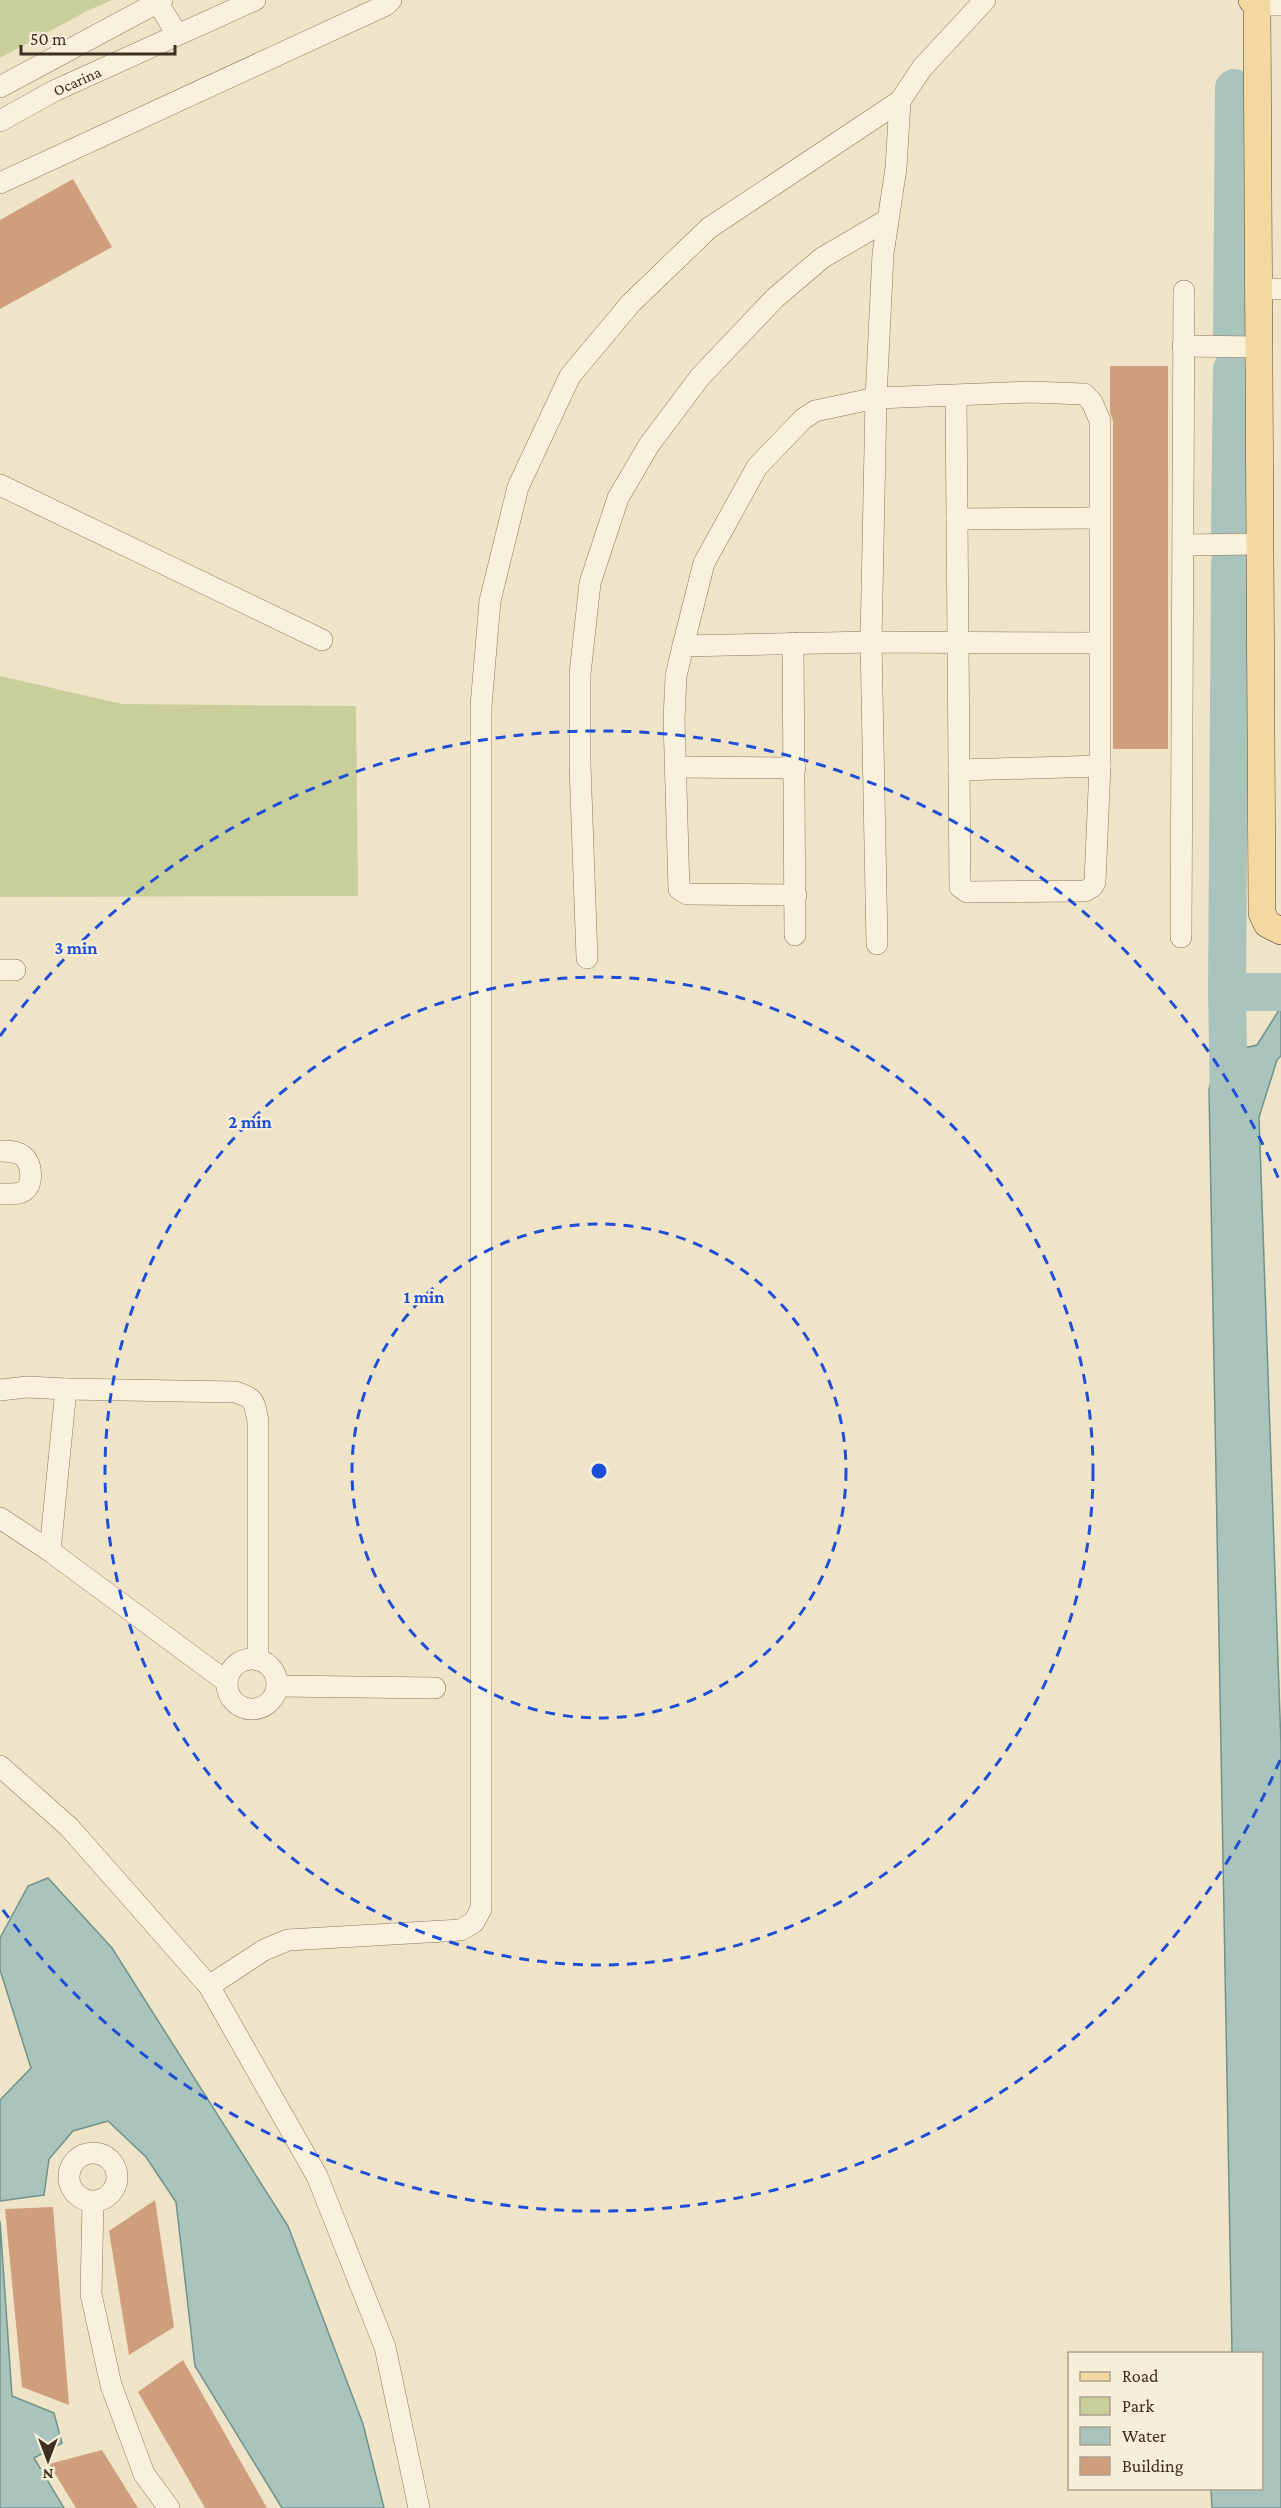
<svg xmlns="http://www.w3.org/2000/svg" width="1281" height="2508" viewBox="0 0 1281 2508" font-family="'Crimson Pro',serif">
<rect width="100%" height="100%" fill="#f0e4c8"/>
<!-- green -->
<g fill="#c9cf9b">
<polygon points="0,0 112,0 87,11 0,58"/>
<polygon points="0,676 122,704 356,706 358,896 0,897"/>
</g>
<!-- water -->
<g fill="#a9c4bc" stroke="#6f938a" stroke-width="1.5">
<polygon points="1281,1007 1281,1056 1277,1060 1259,1117 1281,1745 1281,2508 1212,2508 1211,2489 1262,2488 1262,2354 1232,2353 1209,1089 1218,1054 1257,1045"/>
<polygon points="48,1878 112,1948 288,2226 363,2424 384,2508 282,2508 195,2366 176,2202 146,2157 108,2121 73,2131 49,2159 44,2195 0,2201 0,2100 31,2068 0,1970 0,1938 28,1886"/>
<polygon points="0,2221 12,2396 54,2413 62,2443 34,2458 64,2508 0,2508"/>
</g>
<g fill="none" stroke-linecap="round" stroke-linejoin="round">
<!-- river -->
<g stroke="#a9c4bc" stroke-width="38">
<polyline points="1232,333 1234,88"/>
<polyline points="1230,530 1232,369"/>
<polyline points="1227,992 1281,992"/>
<polyline points="1229,1103 1227,992 1230,562"/>
</g>
</g>
<!-- building -->
<g fill="#cf9f7d">
<polygon points="73,179 112,247 0,309 0,220"/>
<polygon points="1110,366 1168,366 1168,749 1113,749 1113,421 1110,412"/>
<polygon points="155,2200 174,2327 129,2355 109,2231"/>
<polygon points="53,2207 69,2405 22,2387 5,2209"/>
<polygon points="183,2360 267,2508 205,2508 138,2392"/>
<polygon points="102,2450 138,2508 76,2508 49,2464"/>
</g>
<g fill="none" stroke-linecap="round" stroke-linejoin="round">
<defs>
<g id="minor">
<polyline points="157,2 177,34"/>
<polyline points="1257,5 1281,5"/>
<polyline points="0,87 162,0"/>
<polyline points="900,101 896,168 883,254 876,398 1031,392 1084,394 1092,402 1100,421 1100,766 1095,882 1092,887 1085,891 967,892 960,887 956,396"/>
<path id="s1" d="M0,121L54,91L255,0"/>
<polyline points="0,183 386,5 391,0"/>
<polyline points="1258,289 1281,289"/>
<polyline points="1183,346 1258,347"/>
<polyline points="0,485 322,640"/>
<polyline points="957,519 1099,518"/>
<polyline points="1183,545 1259,544"/>
<polyline points="793,643 795,935"/>
<polyline points="683,646 704,563 757,467 803,419 815,411 876,398 871,642 877,944"/>
<polyline points="677,767 795,768"/>
<polyline points="959,770 1100,766"/>
<polyline points="796,895 687,894 679,889 674,719 676,676 683,646 871,642 1099,643"/>
<polyline points="1181,937 1184,291"/>
<polyline points="587,958 580,765 580,674 590,583 618,498 649,445 700,377 775,298 822,258 887,220"/>
<polyline points="0,970 15,970"/>
<path d="M0,1151C8,1151 17,1151 23,1156C32,1163 34,1184 24,1191C17,1195 8,1194 0,1194"/>
<path d="M66,1389L235,1392C255,1398 254,1401 258,1421V1660"/>
<polyline points="0,1390 27,1387 66,1389 50,1551"/>
<polyline points="0,1518 50,1551 227,1682"/>
<circle cx="252" cy="1684" r="25"/>
<polyline points="277,1686 435,1688"/>
<polyline points="0,1766 69,1827 209,1986 317,2176 385,2347 419,2508"/>
<polyline points="209,1986 264,1950 288,1940 461,1930 474,1922 481,1909 481,706 490,601 518,487 570,376 631,303 709,228 900,101 922,68 985,0"/>
<circle cx="93" cy="2177" r="24"/>
<polyline points="93,2202 91,2294 111,2385 144,2474 169,2508"/>
</g>
<polyline id="major" points="1252,0 1257,5 1262,913 1267,924 1281,931"/>
</defs>
<!-- minor casing -->
<use href="#minor" stroke="#8d765c" stroke-width="22"/>
<!-- major casing -->
<use href="#major" stroke="#5b4430" stroke-width="28"/>
<!-- minor -->
<use href="#minor" stroke="#faf1dc" stroke-width="21"/>
<!-- major -->
<use href="#major" stroke="#f3d9a0" stroke-width="27"/>
</g>
<!-- distance rings -->
<g fill="none" stroke="#1d4ed8" stroke-width="3" stroke-dasharray="10 8">
<circle cx="599" cy="1471" r="247"/>
<circle cx="599" cy="1471" r="494"/>
<path d="M1280 1760A740 740 0 0 1 0 1906M0 1036A740 740 0 0 1 1280 1182"/>
</g>
<g text-anchor="middle" stroke-width="4.5" stroke-linejoin="round" paint-order="stroke">
<!-- street labels -->
<g font-size="16" fill="#3d2e20" stroke="#f7eed8">
<text dy="6" stroke="none"><textPath href="#s1" startOffset="87">Ocarina</textPath></text>
</g>
</g>
<circle cx="599" cy="1471" r="9" fill="#1d4ed8" stroke="#f7eed8" stroke-width="3"/>
<g font-size="18" text-anchor="middle" font-weight="bold" fill="#1d4ed8" stroke="#f7eed8" stroke-width="4.5" stroke-linejoin="round" paint-order="stroke">
<text x="76" y="954">3 min</text>
<text x="250" y="1128">2 min</text>
<text x="424" y="1303">1 min</text>
</g>
<!-- legend -->
<rect x="1068" y="2352" width="195" height="138" fill="#f7eed8" stroke="#ada18e" stroke-width="1.5"/>
<rect x="1080" y="2372" width="30" height="9" fill="#f3d9a0" stroke="#ada18e" stroke-width="1.5"/>
<text x="1122" y="2382" font-size="18" fill="#3d2e20">Road</text>
<rect x="1080" y="2397" width="30" height="18" fill="#c9cf9b" stroke="#ada18e" stroke-width="1.5"/>
<text x="1122" y="2412" font-size="18" fill="#3d2e20">Park</text>
<rect x="1080" y="2427" width="30" height="18" fill="#a9c4bc" stroke="#ada18e" stroke-width="1.5"/>
<text x="1122" y="2442" font-size="18" fill="#3d2e20">Water</text>
<rect x="1080" y="2457" width="30" height="18" fill="#cf9f7d" stroke="#ada18e" stroke-width="1.5"/>
<text x="1122" y="2472" font-size="18" fill="#3d2e20">Building</text>
<!-- north arrow -->
<g transform="translate(48 2460) rotate(180)" stroke="#f7eed8" stroke-width="4.5" paint-order="stroke">
<path d="M0-4.5L10 22L0 15L-10 22Z" fill="#3d2e20"/>
<text y="-9" font-size="16" font-weight="bold" text-anchor="middle" fill="#3d2e20">N</text>
</g>
<!-- scale -->
<path d="M21 45v9h154v-9" fill="none" stroke="#3d2e20" stroke-width="3"/>
<text x="30" y="45" font-size="18" fill="#3d2e20" stroke="#f7eed8" stroke-width="4.5" paint-order="stroke">50 m</text>
</svg>
